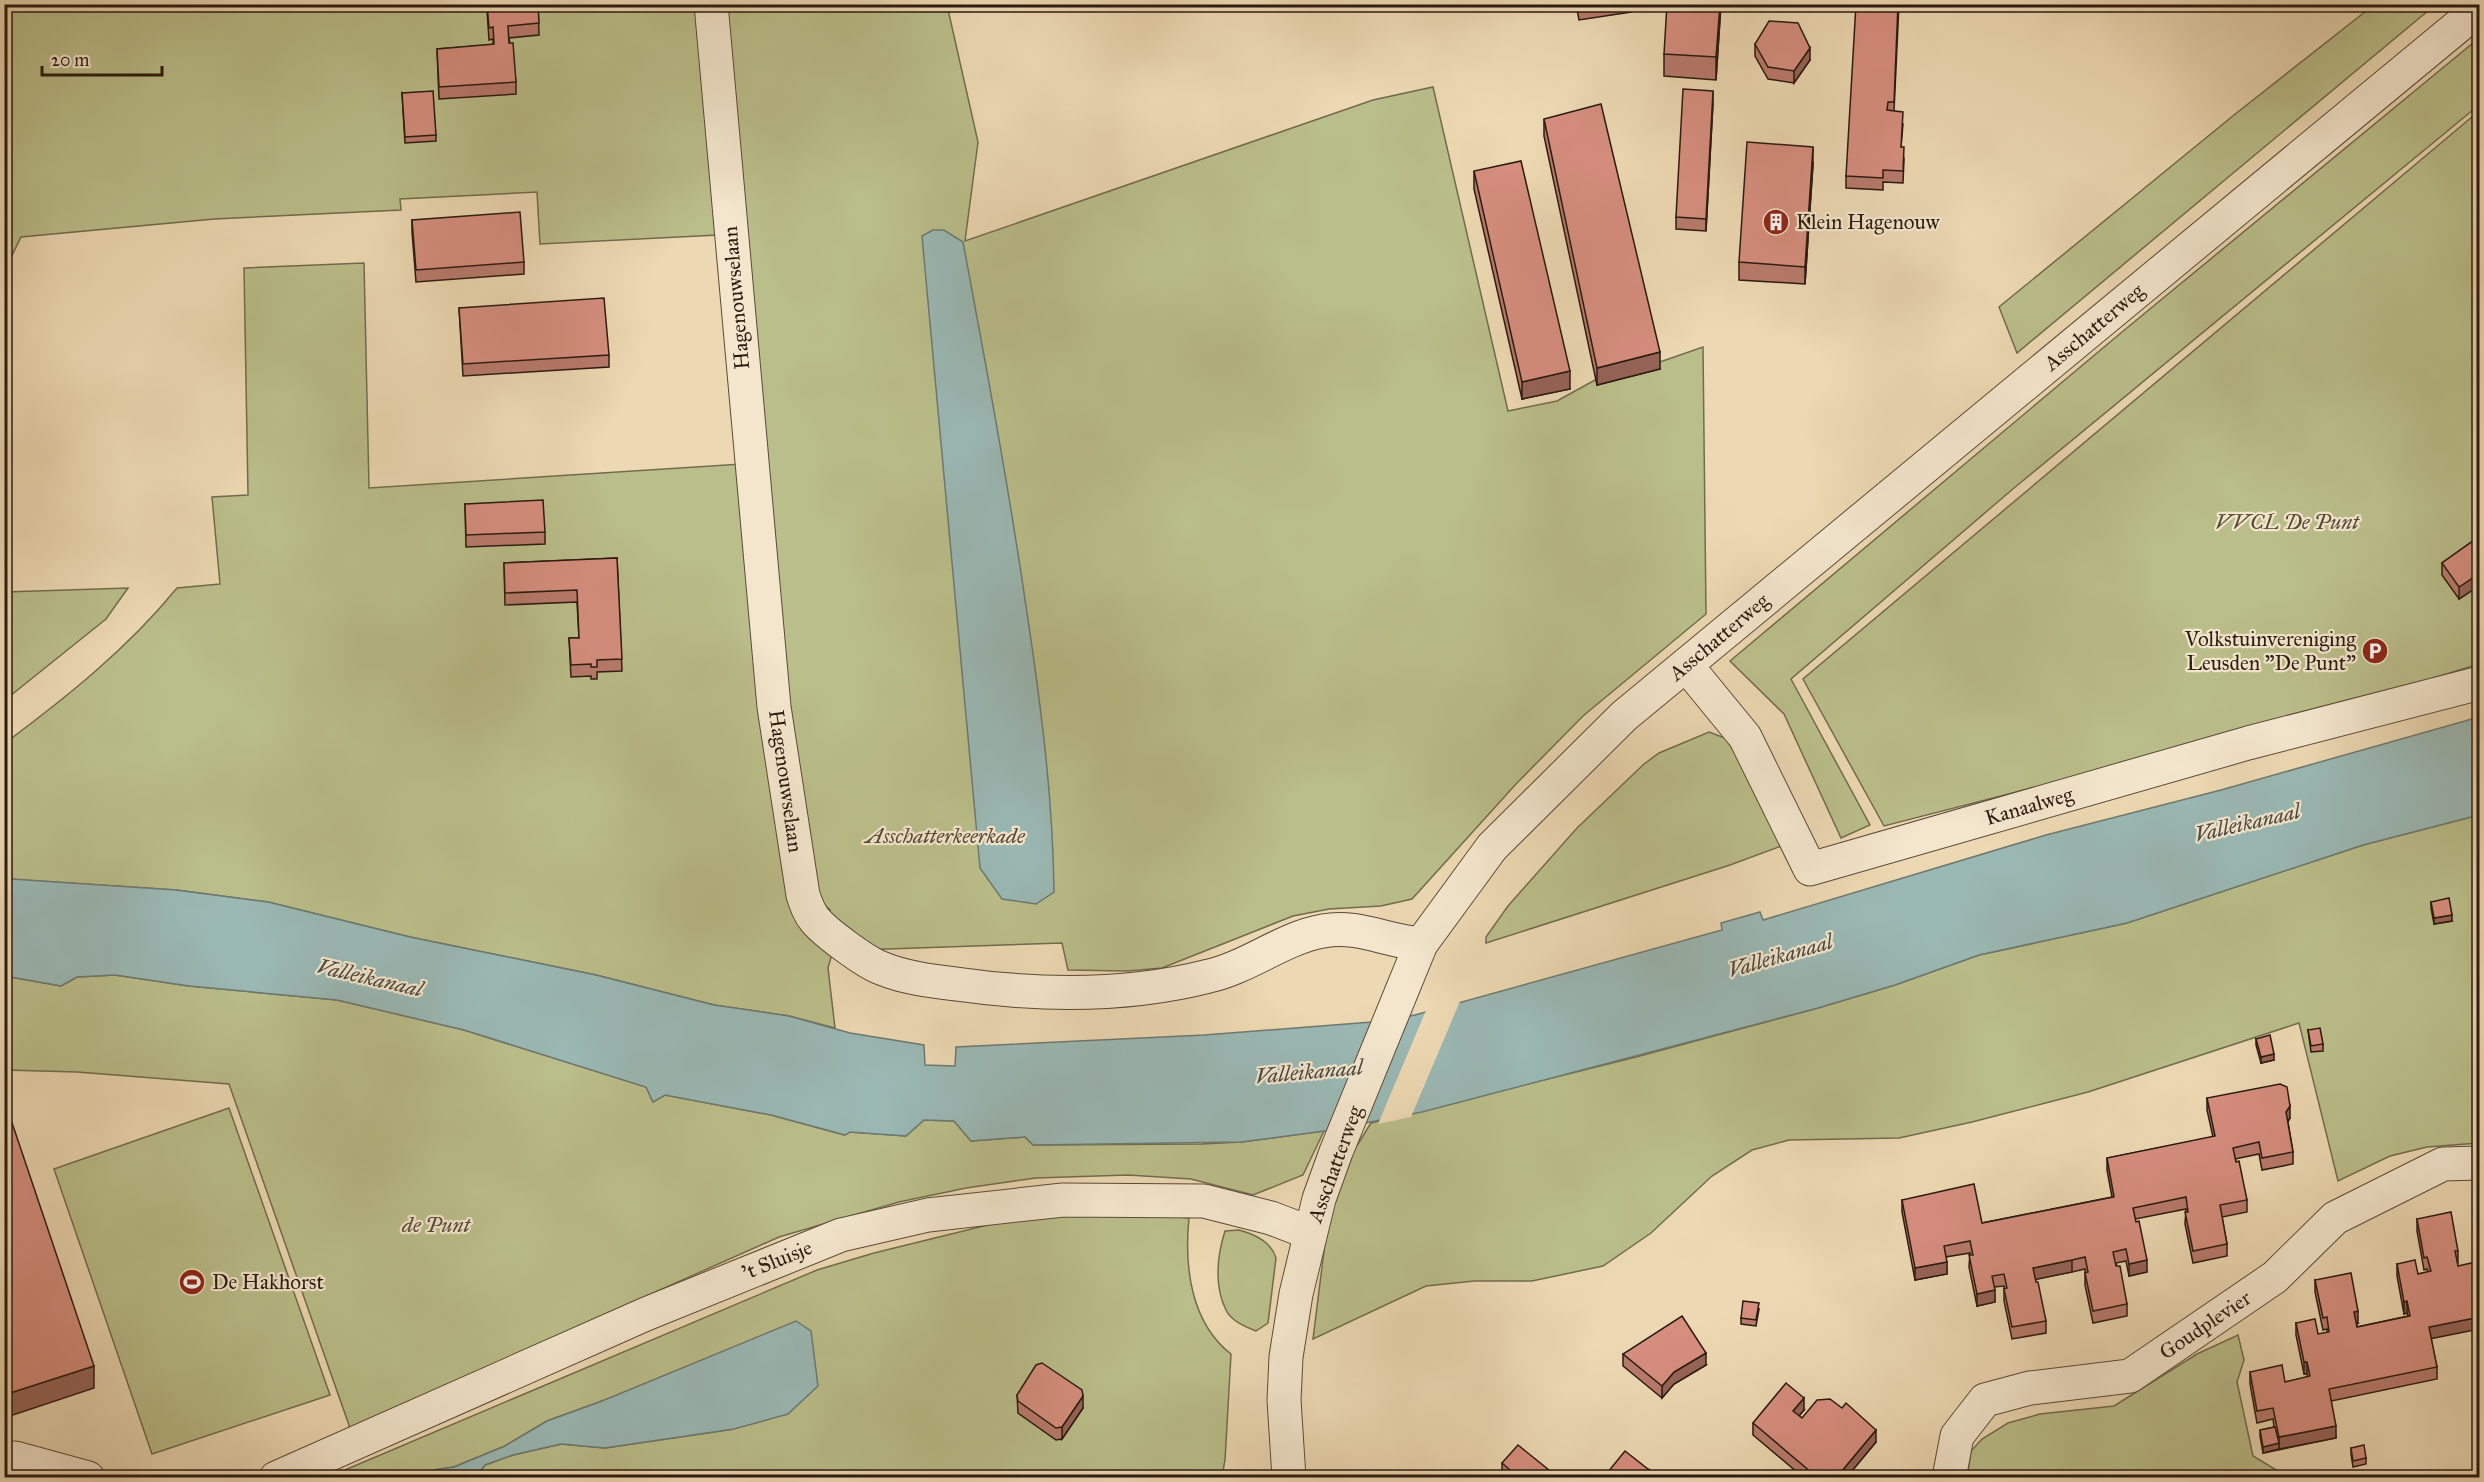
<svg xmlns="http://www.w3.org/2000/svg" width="2484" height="1482" viewBox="0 0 2484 1482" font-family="'IM FELL Great Primer',serif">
<rect width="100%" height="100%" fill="#ecd8b2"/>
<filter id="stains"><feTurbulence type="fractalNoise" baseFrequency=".00333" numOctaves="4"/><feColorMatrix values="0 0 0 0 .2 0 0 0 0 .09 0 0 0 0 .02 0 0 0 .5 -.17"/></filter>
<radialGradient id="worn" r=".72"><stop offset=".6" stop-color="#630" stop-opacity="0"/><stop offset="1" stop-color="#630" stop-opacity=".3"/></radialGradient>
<!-- green -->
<g fill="#babe8a" stroke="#726c4d" stroke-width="1.5">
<polygon points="2375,4 2435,5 2017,353 1999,307 2234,115"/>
<polygon points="5,5 697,5 718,235 540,244 537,192 400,199 401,210 214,219 21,237 5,270"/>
<path d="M722,5H947L978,142L965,241L1373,100L1433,87L1508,411L1557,401L1604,375L1657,363L1703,347L1706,614L1583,716L1516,784L1412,899L1381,906L1329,909L1293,916L1162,968L1127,971L1068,970L1062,943L830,951L832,954L828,968L835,1028L789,1016L714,1005L596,975L410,937L268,902L176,890L5,879V743C67,697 128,648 177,588L220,584L212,497L248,495L244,268L364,263L369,488L742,464L800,913L830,910L812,893L784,708Z"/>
<polygon points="2479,38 2479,105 2014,488 1791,679 1870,825 1841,838 1784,714 1730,661 2122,332"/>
<polygon points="2479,111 2479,664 2297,720 1884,826 1803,679"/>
<polygon points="128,588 106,619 5,700 5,592"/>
<polygon points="1709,732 1725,738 1746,768 1784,845 1730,865 1486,943 1486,937 1508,906 1577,828 1644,764 1659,753"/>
<polygon points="2479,815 2479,1143 2427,1147 2390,1156 2338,1181 2299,1023 2088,1092 1972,1122 1899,1138 1789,1140 1752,1150 1712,1176 1651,1233 1603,1266 1532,1281 1474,1281 1426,1286 1313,1339 1326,1235 1345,1165 1371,1123 1636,1057 1818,1008 1895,985 1979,955 2127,923 2363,845"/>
<polygon points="115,975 189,986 337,1000 464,1030 646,1087 653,1102 665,1095 771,1115 844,1135 850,1132 906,1136 924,1120 954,1121 971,1141 1025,1137 1033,1145 1202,1144 1241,1142 1324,1131 1303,1175 1253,1195 1191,1179 1128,1175 1036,1178 966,1188 899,1202 779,1237 350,1428 229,1084 77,1072 5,1070 5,976 61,986 77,977"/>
<polygon points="229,1108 330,1395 152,1454 54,1169"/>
<path d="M1109,1211L1189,1218C1184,1267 1191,1323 1231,1354L1225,1460L1222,1477H476L485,1465L513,1455L561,1444L605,1448L734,1429L602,1401L547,1421L505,1446L454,1467L434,1470L415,1477L326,1478L817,1270L874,1253L1012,1219Z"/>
<path d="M1239,1230C1254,1234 1271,1241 1276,1258L1268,1323L1256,1331C1246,1327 1231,1321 1226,1310C1214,1286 1217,1256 1225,1231Z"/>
<polygon points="2238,1335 2244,1360 2237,1382 2253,1456 2288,1477 1967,1478 1971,1451 1982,1439 2008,1423 2040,1414 2114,1406 2197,1354"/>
</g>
<!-- water -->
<g fill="#9ab8b4" stroke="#6e7972" stroke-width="1.5">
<path d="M933,230H944L963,242C986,365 1009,489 1027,613C1041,706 1053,798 1054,892L1036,904L1002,899L980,868L922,236Z"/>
<polygon points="2479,717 2479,815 2363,845 2127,923 1979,955 1895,985 1818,1008 1422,1112 1324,1131 1241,1142 1033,1145 1025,1137 971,1141 954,1121 924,1120 906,1136 850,1132 845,1135 771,1115 665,1095 653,1102 646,1087 464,1030 337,1000 189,986 115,975 77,977 61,986 5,976 4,879 12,879 176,890 268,902 410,937 596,975 714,1005 789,1016 850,1033 924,1045 925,1065 955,1066 956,1047 1204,1035 1372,1022 1415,1015 1722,930 1721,923 1760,912 1763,920 2046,835 2221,790"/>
<polygon points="796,1321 811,1331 818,1386 788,1414 734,1429 605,1448 561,1444 513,1455 485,1465 476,1477 415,1477 434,1470 454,1467 505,1446 547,1421 602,1401"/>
</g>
<!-- pier -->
<polygon fill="#ecd8b2" points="1461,999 1411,1117 1378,1124 1427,1008"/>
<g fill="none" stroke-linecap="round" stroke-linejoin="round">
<defs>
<g id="minor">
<path d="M711,4L774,707L803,895C806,904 809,913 815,920C826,933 865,962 881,968C905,978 931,981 956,984C1040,996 1127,997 1209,976C1249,967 1283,938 1323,931C1357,924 1388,942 1421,944"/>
<polyline points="1686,665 1745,737 1810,869 2248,743 2480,683"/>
<polyline points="4,1462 15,1458 88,1478"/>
<polyline points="276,1478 646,1314 841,1235 928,1215 1063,1200 1204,1201 1271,1218 1310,1233"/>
<polyline points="1949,1478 1957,1436 1985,1400 2030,1388 2130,1376 2275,1277 2335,1218 2443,1164 2480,1163"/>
</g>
<polyline id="tertiary" points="1289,1478 1284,1400 1286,1357 1296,1294 1319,1199 1336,1152 1421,944 1492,847 1624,716 2480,8"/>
</defs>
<!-- minor casing -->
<use href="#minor" stroke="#5b4a38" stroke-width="35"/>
<!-- tertiary casing -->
<use href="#tertiary" stroke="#5b4a38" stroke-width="35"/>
<!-- minor -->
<use href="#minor" stroke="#f3e6cd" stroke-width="33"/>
<!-- tertiary -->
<use href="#tertiary" stroke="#f3e6cd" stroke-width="33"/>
</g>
<!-- wall -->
<g fill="#b87a6c" stroke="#2b1a10" stroke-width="1.5">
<polygon points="473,4 538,4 539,35 509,38 516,82 516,94 439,99 437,49 493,45 493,39 489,40 487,10 474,11"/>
<polygon points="1576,4 1631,4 1631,12 1579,20"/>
<polygon points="1721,4 1716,80 1664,76 1664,54"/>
<polygon points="1899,4 1894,111 1903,124 1901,147 1904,159 1903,183 1883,182 1883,190 1846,188 1846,176"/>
<polygon points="1755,44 1810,60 1794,83 1768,79 1755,56"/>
<polygon points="402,93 436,135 436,141 405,143"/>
<polygon points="1713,103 1706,231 1676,229 1676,217"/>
<polygon points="1544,119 1660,369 1597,385 1544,136"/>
<polygon points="1813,164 1805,284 1739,280 1739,262"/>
<polygon points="1474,171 1570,389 1522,399 1474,189"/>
<polygon points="412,220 524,262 524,274 416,282 412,232"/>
<polygon points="459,308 609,355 609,367 463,376"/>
<polygon points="465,504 545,532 545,544 466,547"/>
<polygon points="2480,536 2480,585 2459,599 2442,575 2442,563"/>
<polygon points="617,558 622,671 597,672 597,679 591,679 591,676 571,677 569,638 579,638 577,602 505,605 504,563"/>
<polygon points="2431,902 2452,921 2434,924 2431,908"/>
<polygon points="2308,1030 2323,1044 2323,1051 2311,1052"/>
<polygon points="2256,1039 2274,1060 2261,1063 2256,1045"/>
<polygon points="2207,1098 2290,1118 2288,1122 2293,1152 2293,1164 2262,1170 2259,1154 2235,1159 2247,1200 2247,1212 2222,1217 2227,1244 2227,1256 2193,1263 2185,1224 2186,1209 2135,1219 2147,1272 2129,1276 2126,1261 2116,1263 2127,1304 2127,1316 2093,1323 2085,1285 2085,1269 2072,1272 2035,1279 2046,1321 2046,1333 2012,1339 2004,1301 2004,1286 1994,1287 1995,1302 1977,1306 1969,1267 1970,1253 1946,1257 1947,1274 1915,1280 1902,1212 1902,1200 1982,1223 2112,1197 2107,1170 2107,1158 2213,1137 2207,1110"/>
<polygon points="2417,1219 2458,1251 2458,1263 2457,1263 2431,1339 2437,1367 2437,1379 2331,1401 2336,1438 2263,1453 2260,1436 2260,1430 2274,1427 2273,1419 2257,1423 2250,1384 2250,1372 2285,1382 2308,1377 2307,1374 2304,1374 2296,1335 2296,1323 2318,1334 2327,1333 2327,1329 2323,1330 2315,1292 2315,1280 2358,1323 2357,1323 2357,1327 2408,1316 2407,1313 2404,1314 2397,1276 2397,1264 2418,1274 2428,1272 2427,1269 2424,1270 2417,1231"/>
<polygon points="1759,1309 1756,1326 1741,1324 1741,1318"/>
<polygon points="1623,1354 1706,1365 1674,1384 1662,1398 1623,1366"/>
<polygon points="1017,1395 1083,1408 1062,1439 1056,1440 1018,1413"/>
<polygon points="1804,1410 1799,1416 1802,1418 1876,1442 1846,1478 1804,1478 1753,1435 1753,1423"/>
<polygon points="2351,1448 2366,1458 2366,1464 2353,1467 2351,1454"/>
<polygon points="1502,1463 1555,1478 1512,1478 1502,1469"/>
</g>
<!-- shaded-wall -->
<g fill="#966358" stroke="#2b1a10" stroke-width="1.5">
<polygon points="1720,4 1721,4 1716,80 1716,57"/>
<polygon points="1810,48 1810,60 1794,83 1794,71"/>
<polygon points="1713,91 1713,103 1706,231 1706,219"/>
<polygon points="1813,147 1813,164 1805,284 1805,267"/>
<polygon points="1660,352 1660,369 1597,385 1597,368"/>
<polygon points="1570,371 1570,389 1522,399 1522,382"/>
<polygon points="2480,573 2480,585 2459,599 2459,587"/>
<polygon points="2452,915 2452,921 2434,924 2434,918"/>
<polygon points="2274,1054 2274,1060 2261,1063 2261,1057"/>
<polygon points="2290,1106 2290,1118 2286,1124 2286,1112"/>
<polygon points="2072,1260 2072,1272 2033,1280 2033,1268"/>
<polygon points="2147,1260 2147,1272 2129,1276 2129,1264"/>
<polygon points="1947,1262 1947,1274 1915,1280 1915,1268"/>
<polygon points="1995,1290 1995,1302 1977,1306 1977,1294"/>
<polygon points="2407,1301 2407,1313 2404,1314 2404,1302"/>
<polygon points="2358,1311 2358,1323 2354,1324 2354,1312"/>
<polygon points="2480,1317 2480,1329 2429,1339 2429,1327"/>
<polygon points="1706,1353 1706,1365 1674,1384 1662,1398 1662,1386 1674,1372"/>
<rect x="2304" y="1362" width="3" height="12"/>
<polygon points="94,1366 94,1388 4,1418 4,1395"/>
<polygon points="1083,1396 1083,1408 1062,1439 1062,1427"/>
<polygon points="1804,1398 1804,1410 1793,1423 1793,1411"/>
<polygon points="2336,1426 2336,1438 2279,1449 2279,1437"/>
<polygon points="1876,1430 1876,1442 1846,1478 1836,1478"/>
<polygon points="2279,1443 2279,1449 2263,1453 2263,1447"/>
<polygon points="1649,1470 1649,1478 1643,1478"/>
</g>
<!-- building -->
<g fill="#d68e7e" stroke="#2b1a10" stroke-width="1.5">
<polygon points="487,4 538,4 539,23 508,26 509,43 513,43 516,82 439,87 437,49 494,44 493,27 489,28"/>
<polygon points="1667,4 1720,4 1716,57 1664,54"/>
<polygon points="1856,4 1898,4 1894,102 1888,102 1887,110 1903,112 1901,147 1904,147 1903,171 1883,170 1883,178 1846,176"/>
<polygon points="1769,21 1798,23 1810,48 1794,71 1768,67 1755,44"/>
<polygon points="1683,89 1713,91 1706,219 1676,217"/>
<polygon points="433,91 436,135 405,137 402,93"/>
<polygon points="1601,104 1660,352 1597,368 1544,119"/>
<polygon points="1747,142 1813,147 1805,267 1739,262"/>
<polygon points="1521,161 1570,371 1522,382 1474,171"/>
<polygon points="520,212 524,262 416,270 412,220"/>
<polygon points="604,298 609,355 463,364 459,308"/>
<polygon points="543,500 545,532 466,535 465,504"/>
<polygon points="2480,536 2480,573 2459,587 2442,563"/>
<polygon points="617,558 622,659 597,660 597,667 591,667 591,664 571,665 569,638 579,638 577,590 505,593 504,563"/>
<polygon points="2449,898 2452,915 2434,918 2431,902"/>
<polygon points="2320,1028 2323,1044 2311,1046 2308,1030"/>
<polygon points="2270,1035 2274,1054 2261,1057 2256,1039"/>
<polygon points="2280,1084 2287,1087 2290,1106 2286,1112 2293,1152 2262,1158 2259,1142 2233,1148 2236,1162 2239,1161 2247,1200 2220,1205 2227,1244 2193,1251 2185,1212 2188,1212 2186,1197 2133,1208 2136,1222 2139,1221 2147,1260 2129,1264 2126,1249 2113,1252 2116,1266 2120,1266 2127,1304 2093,1311 2085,1273 2088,1272 2085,1257 2072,1260 2033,1268 2036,1282 2038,1282 2046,1321 2012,1327 2004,1289 2007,1288 2004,1274 1992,1276 1995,1290 1977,1294 1969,1255 1973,1255 1970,1241 1944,1246 1947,1262 1915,1268 1902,1200 1974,1184 1982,1223 2114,1197 2107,1158 2215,1136 2207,1098"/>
<polygon points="4,1099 94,1366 4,1395"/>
<polygon points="2451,1212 2458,1251 2455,1251 2458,1266 2480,1261 2480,1317 2429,1327 2437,1367 2329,1389 2336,1426 2279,1437 2273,1408 2257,1411 2250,1372 2282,1365 2285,1382 2310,1376 2307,1362 2304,1362 2296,1323 2315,1319 2318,1334 2329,1332 2327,1317 2323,1318 2315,1280 2351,1273 2358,1311 2354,1312 2357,1327 2410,1316 2407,1301 2404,1302 2397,1264 2415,1260 2418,1274 2431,1271 2427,1257 2424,1258 2417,1219"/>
<polygon points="1743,1301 1759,1303 1756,1320 1741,1318"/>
<polygon points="1682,1316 1706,1353 1674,1372 1662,1386 1623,1354"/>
<polygon points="1042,1363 1082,1390 1083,1396 1062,1427 1056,1428 1018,1401 1017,1395 1036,1365"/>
<polygon points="1786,1383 1804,1398 1793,1411 1802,1418 1817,1400 1830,1399 1842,1408 1846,1403 1876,1430 1836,1478 1818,1478 1753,1423"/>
<polygon points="2275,1427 2279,1443 2263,1447 2260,1430"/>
<polygon points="1518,1445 1555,1475 1553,1478 1519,1478 1502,1463"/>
<polygon points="2364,1445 2366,1458 2353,1461 2351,1448"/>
<polygon points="1625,1451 1649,1470 1643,1478 1603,1478"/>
</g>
<!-- icons -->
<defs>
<symbol id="building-disc" viewBox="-11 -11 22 22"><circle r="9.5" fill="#8f2418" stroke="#f3e6cd"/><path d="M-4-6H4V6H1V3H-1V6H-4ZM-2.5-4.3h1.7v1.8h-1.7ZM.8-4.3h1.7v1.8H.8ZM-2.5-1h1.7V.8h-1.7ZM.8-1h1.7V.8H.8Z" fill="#fff"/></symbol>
<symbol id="parking-disc" viewBox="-11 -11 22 22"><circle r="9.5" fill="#8f2418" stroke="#f3e6cd"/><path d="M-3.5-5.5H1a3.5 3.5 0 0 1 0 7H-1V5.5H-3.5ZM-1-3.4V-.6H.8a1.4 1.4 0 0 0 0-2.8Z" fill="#fff"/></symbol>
<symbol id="stadium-disc" viewBox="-11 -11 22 22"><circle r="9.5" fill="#8f2418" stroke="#f3e6cd"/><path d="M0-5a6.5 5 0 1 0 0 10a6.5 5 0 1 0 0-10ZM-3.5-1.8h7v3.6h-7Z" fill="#fff"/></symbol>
</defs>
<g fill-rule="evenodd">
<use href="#building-disc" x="1761" y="207" width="30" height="30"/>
<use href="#parking-disc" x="2360" y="636" width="30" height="30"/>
<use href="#stadium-disc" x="177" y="1267" width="30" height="30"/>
</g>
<g text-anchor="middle" stroke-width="4.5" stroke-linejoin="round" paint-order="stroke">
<!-- poi labels -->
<g font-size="21" fill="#2b1a10" stroke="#f3e6cd" text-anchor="start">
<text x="1796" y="229">Klein Hagenouw</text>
<text x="2356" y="646" text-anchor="end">Volkstuinvereniging<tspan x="2356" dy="24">Leusden "De Punt"</tspan></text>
<text x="212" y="1289">De Hakhorst</text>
</g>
<!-- street labels -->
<g font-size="21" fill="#2b1a10" stroke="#f3e6cd">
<text transform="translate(736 298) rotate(-95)" y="7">Hagenouwselaan</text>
<text transform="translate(2094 327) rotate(-40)" y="7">Asschatterweg</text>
<text transform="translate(1719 637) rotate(-40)" y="7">Asschatterweg</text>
<text transform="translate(786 781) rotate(82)" y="7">Hagenouwselaan</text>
<text transform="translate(2029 806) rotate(-16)" y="7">Kanaalweg</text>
<text transform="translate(1335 1164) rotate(-70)" y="7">Asschatterweg</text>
<text transform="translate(777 1260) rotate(-22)" y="7">'t Sluisje</text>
<text transform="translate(2205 1325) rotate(-34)" y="7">Goudplevier</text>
</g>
<!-- park labels -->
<g font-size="21" font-style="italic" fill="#564b35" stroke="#f3e6cd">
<text x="2287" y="529">VVCL De Punt</text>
<text x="945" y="843">Asschatterkeerkade</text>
<text x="436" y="1232">de Punt</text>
</g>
<!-- water labels -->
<g font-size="22" font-style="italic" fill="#4c4941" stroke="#f3e6cd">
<text transform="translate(2247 822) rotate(-13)" y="8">Valleikanaal</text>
<text transform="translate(1780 955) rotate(-16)" y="8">Valleikanaal</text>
<text transform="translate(370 977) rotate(13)" y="8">Valleikanaal</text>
<text transform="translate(1309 1071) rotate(-5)" y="8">Valleikanaal</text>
</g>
</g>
<!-- margin -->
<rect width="2484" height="1482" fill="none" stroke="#ecd8b2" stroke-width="24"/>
<rect x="6" y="6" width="2472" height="1470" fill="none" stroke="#2b1a10" stroke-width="3"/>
<rect x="12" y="12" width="2460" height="1458" fill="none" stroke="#2b1a10" stroke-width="1.5"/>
<!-- scale -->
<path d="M42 66v9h120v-9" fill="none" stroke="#2b1a10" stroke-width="3"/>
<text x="51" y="66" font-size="18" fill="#2b1a10" stroke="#f3e6cd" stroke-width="4.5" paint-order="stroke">20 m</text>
<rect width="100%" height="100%" filter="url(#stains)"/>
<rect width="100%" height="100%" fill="url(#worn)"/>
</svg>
